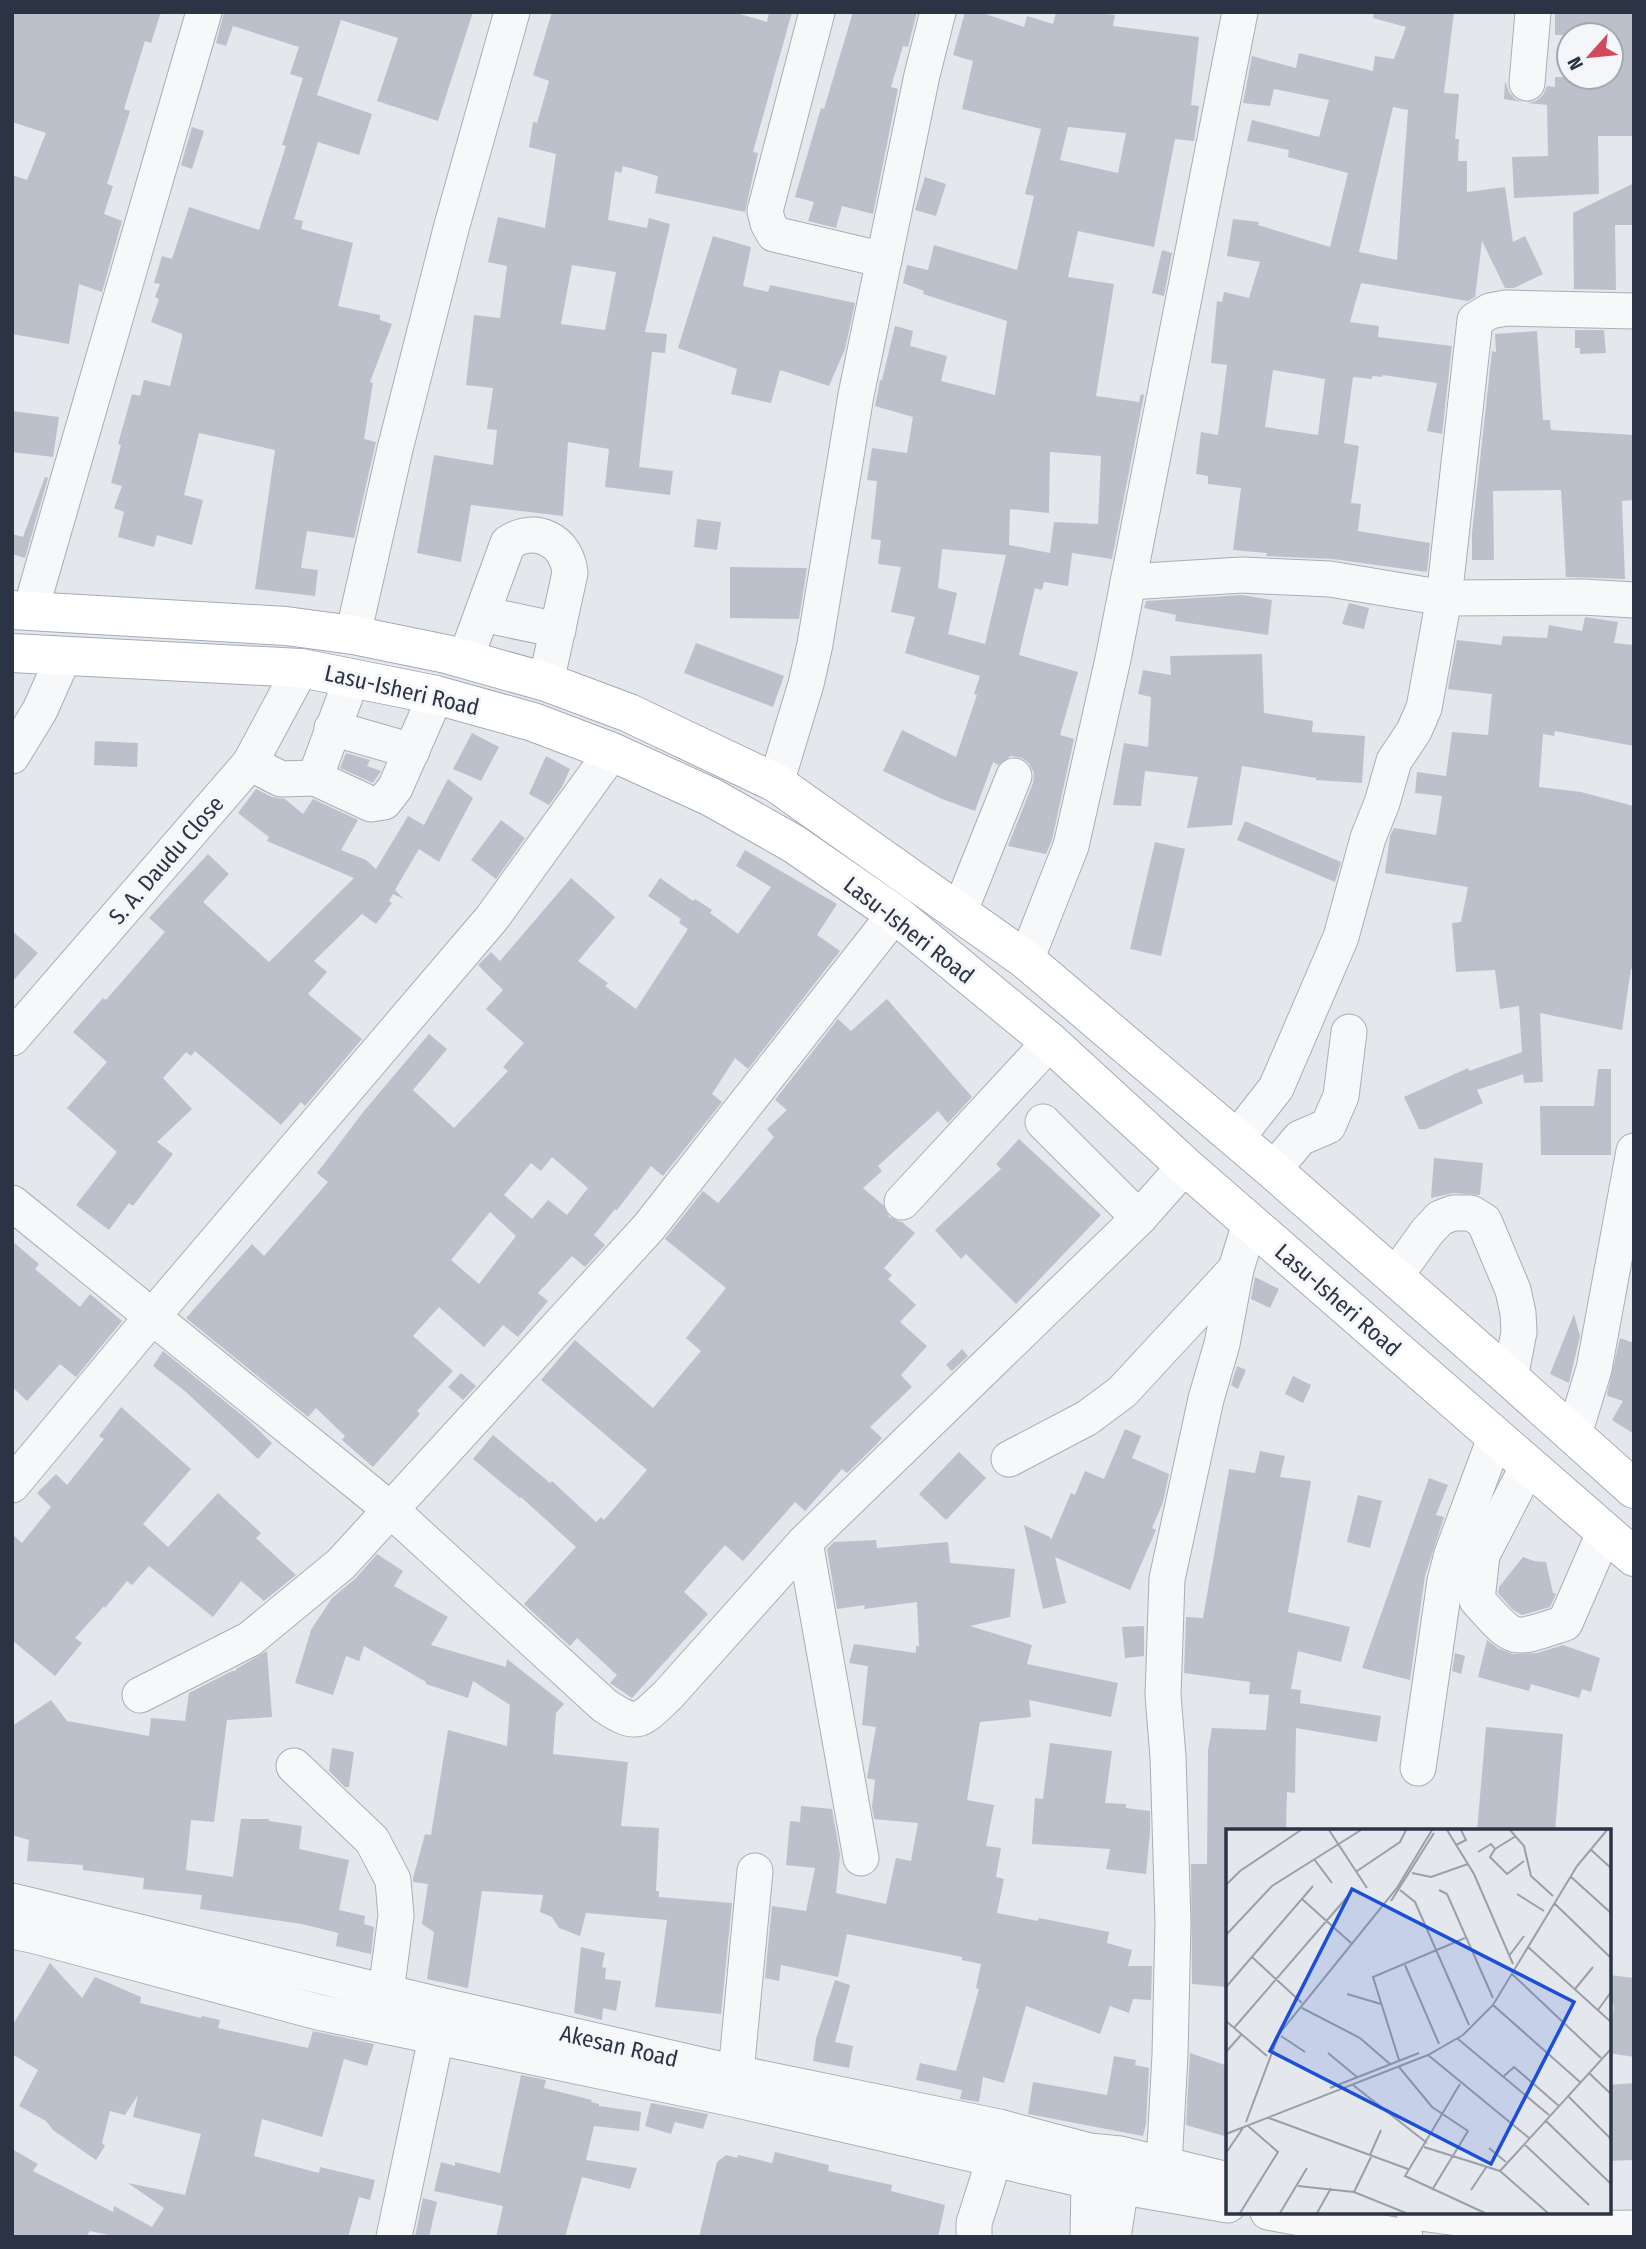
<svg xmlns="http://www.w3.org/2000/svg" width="1646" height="2249" viewBox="0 0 1646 2249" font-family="'Fira Sans Condensed',sans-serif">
<rect width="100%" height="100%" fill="#e4e7ec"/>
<!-- building -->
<g fill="#bbc0ca" fill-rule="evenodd">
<polygon points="12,12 161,12 151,43 145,41 124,109 130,111 107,184 113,186 104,214 122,221 102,292 79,284 69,344 12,334 12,175 27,180 46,133 12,122"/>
<polygon points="224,12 473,12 438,121 377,101 398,38 341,20 317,95 372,114 359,155 318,142 294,219 303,221 301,229 353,243 338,306 380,315 380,320 392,324 370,382 373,383 364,439 376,442 354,538 307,531 301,568 318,570 315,596 255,589 275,450 199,433 184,495 203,500 192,545 157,535 154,547 118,537 124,512 114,508 122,486 111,483 121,445 118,444 132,394 140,396 144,380 170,386 182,338 182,334 151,322 159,299 155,297 160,284 154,283 162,256 172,259 189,207 259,230 286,146 282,145 303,78 290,74 299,47 233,26 226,46 216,43"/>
<path d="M552,12H733L767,22L769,12H792L753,152L758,153L745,212L655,193L658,176L623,166L621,173L615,171L608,220L647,228L649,218L670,224L645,332L667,334L665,353L652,352L639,467L673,471L670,495L605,487L609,449L568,442L563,516L471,505L461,562L417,553L434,455L493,465L497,430L487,429L493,388L466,385L474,315L500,318L507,266L488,262L498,217L545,228L556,154L529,147L533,122L537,123L549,81L533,75ZM572,265L616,272L605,330L561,324Z"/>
<polygon points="853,12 917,12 908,47 903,46 891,87 898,89 873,214 842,206 836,228 808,221 814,202 795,197 821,108 824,109"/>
<path d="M965,12H980L1024,27L1027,16L1053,24L1056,12H1096L1115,15L1113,26L1199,37L1191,105L1199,106L1194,141L1175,139L1154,247L1078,231L1068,277L1114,284L1096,396L1139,402L1141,394L1144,395L1112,559L1072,553L1068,586L1044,582L1042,590L1035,588L1019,655L1078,672L1060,735L1074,739L1052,840L1046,854L1008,846L1033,783L1034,773L1029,763L1022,758L1011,756L998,765L993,762L975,811L942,799L883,771L902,730L956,757L977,695L974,694L980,676L905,653L915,617L891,612L901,567L878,564L881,540L871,539L877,481L867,480L872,448L907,453L913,417L875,406L880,380H882L895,326L913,331L910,346L947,356L941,381L995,395L1007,321L923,294L924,291L903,283L907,265L928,270L934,245L1017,270L1034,196L1025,194L1041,129L962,109L973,61L953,55ZM1068,127L1126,133L1118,173L1060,160ZM1050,452L1101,456L1098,524L1054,522L1050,553L1009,545L1010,509L1049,513ZM942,549L1006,555L985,644L948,634L957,593L938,588Z"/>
<path d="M1374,12H1454L1444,93L1459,94L1455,139H1459L1458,161H1467V192L1505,187L1513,242L1525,236L1543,274L1514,288H1505L1482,241L1475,297L1468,301L1361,283L1350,322L1379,326L1378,337L1452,346L1442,434L1427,431L1437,383L1383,375L1382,377L1372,376V379L1353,377L1344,443L1359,446L1351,503L1361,504L1358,531L1430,543L1427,572L1333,559L1266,556L1267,553L1233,550L1241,488L1208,484V476L1196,474L1201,432L1218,435L1227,365L1211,363L1217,301L1222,302L1224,292L1249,298L1260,262L1227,256L1233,219L1259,222L1258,225L1330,247L1348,173L1288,157L1289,150L1247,141L1252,120L1319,137L1329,100L1274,89L1270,106L1243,103L1252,56L1296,68L1299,53L1373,71L1375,56L1394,59L1406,27L1373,18ZM1393,107L1408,110L1397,260L1359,252ZM1273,370L1325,379L1318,435L1265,427Z"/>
<polygon points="1555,12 1631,12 1634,15 1634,136 1598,136 1599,194 1514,198 1512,157 1548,156 1547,105 1528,103 1536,101 1543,95 1547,86 1555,87 1555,77 1611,77 1611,35 1555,35"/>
<polygon points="1505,81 1509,92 1515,99 1522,102 1504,99"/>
<polygon points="192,127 204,131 192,169 181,165"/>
<polygon points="925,177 946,184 936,216 915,210"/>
<polygon points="1634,183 1634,225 1615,225 1616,290 1574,289 1573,213"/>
<polygon points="713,236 751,247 743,286 768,292 770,285 855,303 845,349 829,386 780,370 771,403 731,394 737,369 678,348"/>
<polygon points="1162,250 1172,253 1164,296 1152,293"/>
<polygon points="1575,330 1604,330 1606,353 1580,354 1580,348 1575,348"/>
<polygon points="1537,331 1543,420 1550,420 1551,430 1634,435 1634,500 1622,501 1625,579 1566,577 1561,490 1493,491 1494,560 1472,560 1472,533 1492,351 1496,352 1495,334"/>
<polygon points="12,411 59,417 53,457 12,452"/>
<polygon points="45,477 48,478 25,558 12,554 12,534 23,537"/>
<polygon points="697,519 721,522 717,550 694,547"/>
<polygon points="730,567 807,568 799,619 730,618"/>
<polygon points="1242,595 1272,600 1268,635 1175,621 1176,615 1144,608 1146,601"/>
<polygon points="1349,603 1369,608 1364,629 1342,624"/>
<polygon points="1585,617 1618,622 1614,643 1634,645 1634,746 1555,731 1554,736 1543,734 1539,787 1581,792 1634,806 1634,969 1631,969 1622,1030 1540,1013 1543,1082 1524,1083 1523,1074 1477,1090 1483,1103 1426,1129 1419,1129 1404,1097 1468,1068 1469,1071 1522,1052 1519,1006 1500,1009 1495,970 1456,972 1452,923 1461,922 1468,887 1385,873 1390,836 1394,828 1436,835 1442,796 1415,793 1417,772 1446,776 1452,732 1488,735 1492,694 1448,689 1457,640 1501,645 1503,636 1547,638 1549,625 1582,631"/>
<polygon points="696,643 784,676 773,707 684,673"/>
<polygon points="1262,654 1264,713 1313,721 1312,732 1365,736 1362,783 1316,780 1316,778 1242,766 1232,825 1187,828 1198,777 1145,771 1141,806 1113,805 1124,743 1148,747 1151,697 1138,694 1143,670 1171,675 1170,656"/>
<polygon points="472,733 499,747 481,781 453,769"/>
<polygon points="95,741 138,743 137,767 94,765"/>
<polygon points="346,753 370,760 367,766 381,771 373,783 340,768"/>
<polygon points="546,756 570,769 562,787 549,805 529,794"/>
<polygon points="448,779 473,798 439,862 419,849 395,890 404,899 393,894 389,901 392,903 376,924 362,914 314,961 327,972 308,994 362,1039 305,1106 301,1102 281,1125 195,1051 191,1056 186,1052 163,1078 192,1109 157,1142 173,1154 133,1206 129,1203 109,1230 76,1205 117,1152 67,1108 107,1062 73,1032 103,998 106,1000 165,932 149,918 208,854 229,874 203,902 269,962 354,878 267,841 269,837 238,813 256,789 272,797 285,799 303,814 313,799 358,820 341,850 366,860 376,869 408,816 424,825"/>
<polygon points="501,820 525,838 496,879 471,860"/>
<polygon points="1245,821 1341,862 1335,882 1237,840"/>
<polygon points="1155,842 1185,849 1161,956 1130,949"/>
<path d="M745,850L837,904L817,935L840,951L748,1069L735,1058L712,1094L722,1102L663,1176L651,1166L617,1210L615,1209L594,1235L605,1245L585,1267L572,1256L538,1293L548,1301L518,1337L503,1325L484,1347L439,1307L413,1336L453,1371L417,1411L420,1414L373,1467L342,1440L345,1436L316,1408L308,1417L186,1318L252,1244L264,1256L328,1182L317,1173L364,1111L429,1034L447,1049L413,1090L454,1128L508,1071L503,1067L524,1043L486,1009L503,990L478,965L491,952L500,961L571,878L615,917L578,961L608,983L605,986L636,1009L688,929L679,923L681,919L648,896L660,878L693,901L695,899L712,910L710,913L738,934L771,887L736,866ZM552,1157L588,1188L567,1215L548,1200L532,1219L504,1195L531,1163L541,1171ZM490,1212L516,1236L479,1284L451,1260Z"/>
<polygon points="12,931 38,953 12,982"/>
<polygon points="887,999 972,1097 948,1123 938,1111 878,1166 882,1171 863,1188 883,1205 889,1217 902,1222 915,1233 884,1268 892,1275 888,1279 916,1305 900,1322 927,1346 901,1375 912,1387 870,1427 882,1438 876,1445 847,1473 842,1469 805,1511 795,1502 743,1561 725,1545 684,1592 708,1614 632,1698 610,1683 617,1675 577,1638 570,1646 524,1604 576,1547 521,1497 520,1498 473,1459 493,1435 550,1483 552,1481 596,1522 601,1517 604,1520 647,1470 541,1380 575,1340 653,1408 701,1351 686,1338 726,1288 665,1239 703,1191 718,1203 774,1137 767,1129 787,1110 775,1100 838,1019 851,1031"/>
<polygon points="1598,1069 1611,1069 1611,1155 1541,1155 1540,1106 1594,1106"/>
<polygon points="1019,1139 1101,1215 1016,1304 966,1254 961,1259 935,1230 1001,1169 996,1164"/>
<polygon points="1434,1158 1483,1163 1480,1195 1453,1193 1431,1198"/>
<polygon points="12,1241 39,1264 35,1269 80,1307 90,1294 122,1321 76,1377 60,1364 27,1401 12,1387"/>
<polygon points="1255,1277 1279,1289 1270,1308 1251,1299"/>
<polygon points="1574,1314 1580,1336 1569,1383 1550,1374"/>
<polygon points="1620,1338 1634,1343 1634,1434 1612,1420 1623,1401 1608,1396 1607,1394"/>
<polygon points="962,1349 968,1356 952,1371 946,1365"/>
<polygon points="163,1351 249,1421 272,1443 258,1459 186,1392 153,1366"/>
<polygon points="1237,1366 1246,1370 1238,1389 1231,1385"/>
<polygon points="461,1373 476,1386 463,1400 448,1387"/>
<polygon points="1293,1376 1311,1385 1303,1403 1285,1394"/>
<polygon points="121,1407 191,1469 143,1524 168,1547 218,1493 261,1533 256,1538 296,1575 264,1601 241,1581 213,1617 149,1566 132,1585 127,1581 105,1608 104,1606 75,1638 82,1643 55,1676 12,1640 12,1534 22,1543 51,1507 37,1493 56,1474 67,1485 104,1439 99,1436"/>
<polygon points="1125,1429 1141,1436 1132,1458 1169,1474 1163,1502 1152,1528 1156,1530 1130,1590 1055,1557 1066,1603 1043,1609 1024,1525 1050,1537 1051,1540 1071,1493 1075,1495 1085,1471 1104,1479"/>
<polygon points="1260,1451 1285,1456 1280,1477 1311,1481 1288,1612 1350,1627 1341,1662 1298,1651 1291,1689 1301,1690 1300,1703 1381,1716 1377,1742 1296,1728 1295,1793 1287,1792 1286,1831 1228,1831 1228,1987 1192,1984 1191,1864 1207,1864 1208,1750 1212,1728 1266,1730 1269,1695 1249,1694 1250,1682 1184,1673 1186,1617 1203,1618 1229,1469 1255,1473"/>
<polygon points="959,1452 986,1478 946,1520 919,1494"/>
<polygon points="1429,1478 1448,1485 1436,1515 1444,1517 1425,1576 1410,1680 1362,1668"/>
<polygon points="1358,1495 1382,1501 1370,1548 1347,1542"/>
<polygon points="876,1540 877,1548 948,1542 950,1563 1015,1569 1010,1617 970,1626 1032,1645 1027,1664 1118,1683 1111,1717 1029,1700 1031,1717 980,1722 967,1800 994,1805 986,1846 1001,1848 996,1877 1004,1879 997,1913 1038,1921 1039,1918 1109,1932 1107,1943 1132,1950 1128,1966 1152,1966 1151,2000 1133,1999 1129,2013 1110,2006 1100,2034 1026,2006 1004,2083 983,2077 979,2102 960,2099 962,2090 916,2080 920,2063 956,2071 979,1989 976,1988 981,1964 962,1960 962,1957 847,1934 838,1977 781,1965 779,1981 765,1978 772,1906 806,1911 815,1868 786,1865 790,1821 800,1822 801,1806 832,1809 840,1854 836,1893 886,1904 896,1858 911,1861 918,1823 874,1819 872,1807 875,1780 867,1778 876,1727 862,1725 868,1666 849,1663 854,1644 916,1653 916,1646 919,1646 917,1602 864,1609 865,1605 837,1609 827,1549 834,1542"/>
<polygon points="377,1554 403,1571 394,1586 448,1617 431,1645 506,1667 507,1659 564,1704 556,1713 553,1754 628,1762 621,1826 659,1828 656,1891 659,1891 659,1897 732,1903 721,2014 655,2007 667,1920 586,1913 580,1936 559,1928 552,1917 540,1912 543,1895 482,1891 468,1988 427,1979 434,1932 422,1924 428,1884 413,1882 413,1878 425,1834 431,1835 448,1730 507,1746 510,1705 473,1681 468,1698 426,1684 426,1682 364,1646 359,1661 346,1656 333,1695 295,1683 311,1630 332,1598 356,1578"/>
<polygon points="1523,1557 1534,1561 1546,1562 1553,1593 1556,1594 1550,1607 1522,1615 1513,1610 1498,1593 1499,1587"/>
<polygon points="1144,1626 1144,1656 1125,1658 1122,1627"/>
<polygon points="1487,1640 1499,1649 1513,1654 1537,1653 1563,1645 1600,1658 1591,1692 1582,1689 1579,1698 1531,1684 1529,1691 1478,1677"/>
<polygon points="267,1651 272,1717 227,1720 214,1822 191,1820 186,1870 233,1877 241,1819 269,1819 269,1821 302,1826 299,1849 349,1860 339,1910 365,1916 364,1924 374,1927 371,1954 336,1946 338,1933 302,1924 200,1909 202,1895 143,1889 144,1878 83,1870 83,1865 27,1861 29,1840 12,1835 12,1726 51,1700 67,1721 149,1736 151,1718 185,1721 189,1693 232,1671 236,1671 236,1669"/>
<polygon points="1455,1653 1465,1656 1461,1674 1452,1671"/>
<polygon points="1486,1727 1563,1734 1555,1831 1477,1831"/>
<polygon points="1050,1743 1112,1751 1105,1803 1126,1804 1126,1808 1150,1811 1150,1832 1146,1874 1106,1869 1110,1849 1032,1844 1035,1798 1043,1799"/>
<polygon points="332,1748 354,1752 349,1787 345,1787 329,1771"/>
<polygon points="581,1947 605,1953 602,1967 606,1968 605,1979 621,1981 616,2011 603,2008 602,2020 574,2013"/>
<polygon points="50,1963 82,1998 95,1977 141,1997 140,2003 201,2018 202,2016 220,2020 218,2028 308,2048 313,2031 374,2044 367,2066 344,2059 322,2137 262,2119 254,2156 319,2173 320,2167 375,2180 370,2200 359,2197 348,2237 118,2237 90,2231 86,2237 12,2237 12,2149 38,2164 33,2171 113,2212 114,2206 152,2227 164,2208 128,2183 185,2195 201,2134 133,2117 138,2095 125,2115 110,2111 102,2143 105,2146 96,2160 53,2130 46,2121 19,2106 38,2070 12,2054 12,2026"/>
<polygon points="1609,1975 1634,1978 1634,2057 1609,2053 1614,2005 1609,2004"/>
<polygon points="835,1980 850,1985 835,2042 853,2046 849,2068 813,2061 816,2039"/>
<polygon points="1190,2053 1228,2066 1228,2137 1186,2125"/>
<polygon points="1114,2056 1136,2060 1135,2065 1149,2068 1146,2124 1143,2136 1028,2114 1033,2082 1107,2095"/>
<polygon points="521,2075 546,2080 544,2088 592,2100 591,2102 599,2104 599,2106 641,2112 639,2131 594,2126 586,2160 637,2168 630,2189 582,2177 565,2237 496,2237 503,2206 434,2191 441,2162 455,2166 455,2162 500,2173"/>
<polygon points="1634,2083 1634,2160 1609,2161 1609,2085"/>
<polygon points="651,2103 708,2114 703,2129 675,2122 671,2134 645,2126"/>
<polygon points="775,2152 829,2165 828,2171 892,2185 891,2191 945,2205 938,2237 699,2237 717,2162 726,2155 737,2158 738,2155 772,2163"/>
<polygon points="423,2198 437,2202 429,2237 415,2237"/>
</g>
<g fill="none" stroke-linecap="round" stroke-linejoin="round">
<defs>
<g id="minor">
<polyline points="817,12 765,211 768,223 774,234 884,260"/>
<polyline points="1527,83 1533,12"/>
<polyline points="1128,582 1242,575 1330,579 1444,598 1583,597 1634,600"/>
<polyline points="30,612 204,12"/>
<polyline points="482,614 558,630"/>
<polyline points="353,635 395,449 452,225 512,12"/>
<path d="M465,660L508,543C536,524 567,541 570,573L546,682"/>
<polyline points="352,678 315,778 371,804 384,802 395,788 436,695"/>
<polyline points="332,728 412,751"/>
<polyline points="12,756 40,710 64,656"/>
<polyline points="250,763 281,779 315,778"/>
<polyline points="776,783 806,684 815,644 856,395 922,75 938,12"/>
<polyline points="959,913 1014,776"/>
<polyline points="1026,960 1071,846 1113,659 1240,12"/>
<polyline points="12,1038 250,763 301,668"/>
<polyline points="1043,1122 1139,1218"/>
<polyline points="1236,1139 1276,1088 1341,937 1368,838 1382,803 1394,761 1414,731 1424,708 1444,598 1475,320 1490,311 1506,308 1634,311"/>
<polyline points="1273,1170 1300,1138 1328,1126 1341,1096 1349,1032"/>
<polyline points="902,1202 1050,1042"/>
<path d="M12,1203L391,1510L605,1706C639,1728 640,1721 668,1695L805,1542L1139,1218L1185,1166"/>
<polyline points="1394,1278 1427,1232 1440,1218 1453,1213 1471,1213 1484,1221 1513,1290 1518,1313 1519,1332 1510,1378"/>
<polyline points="1574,1434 1594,1369 1634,1151"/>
<polyline points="1009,1459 1087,1418 1122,1392 1236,1269"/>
<path d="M1529,1464L1482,1555L1477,1600C1516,1643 1510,1641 1565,1623L1605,1531"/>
<polyline points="12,1485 151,1318 492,918 612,752"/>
<polyline points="805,1542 861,1858"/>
<polyline points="140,1695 250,1639 341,1564 649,1227 895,914"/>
<polyline points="294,1766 372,1840 393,1880 396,1916 386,1992"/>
<polyline points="1418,1768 1445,1581 1452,1554 1495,1438"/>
<polyline points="12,1901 439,2005 736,2073 999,2127 1089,2151 1120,2154 1228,2180"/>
<polyline points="12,1931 36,1936 318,2012 729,2098 1089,2181 1228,2205"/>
<polyline points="736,2073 755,1871"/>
<polyline points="1164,2165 1170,2055 1173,1922 1168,1757 1163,1695 1167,1579 1206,1399 1222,1344 1236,1269 1250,1223"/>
<polyline points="1268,2212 1405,2237"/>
<path d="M1414,2212C1487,2223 1560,2230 1634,2228"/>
<polyline points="394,2237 436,2038"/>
<polyline points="974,2237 974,2223 988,2179 997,2137"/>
<polyline points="1088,2237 1089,2181"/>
<polyline points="1113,2237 1121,2186"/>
</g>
<g id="major">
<polyline points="12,610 286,626 353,635 446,654 546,682 629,713 776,783 1026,960 1273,1170 1510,1378 1634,1489"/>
<polyline points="12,653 301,668 436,695 533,722 612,752 711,797 794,844 895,914 1050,1042 1185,1166 1634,1557"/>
</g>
</defs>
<!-- minor casing -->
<use href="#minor" stroke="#a9aeb7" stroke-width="37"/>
<!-- major casing -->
<use href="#major" stroke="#a3abb8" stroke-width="40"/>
<!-- minor -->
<use href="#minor" stroke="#f7f8fa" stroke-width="35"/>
<!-- major -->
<use href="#major" stroke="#fff" stroke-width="38"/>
</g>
<g text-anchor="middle" stroke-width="6" stroke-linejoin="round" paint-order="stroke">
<!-- street labels -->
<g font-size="23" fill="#2b3445" stroke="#f4f6f9">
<text transform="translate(402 690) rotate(13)" y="8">Lasu-Isheri Road</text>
<text transform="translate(166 860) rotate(-49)" y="8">S. A. Daudu Close</text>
<text transform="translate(909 930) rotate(38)" y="8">Lasu-Isheri Road</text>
<text transform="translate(1338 1300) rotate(41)" y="8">Lasu-Isheri Road</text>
<text transform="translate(619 2046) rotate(13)" y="8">Akesan Road</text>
</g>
</g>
<!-- overview -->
<g transform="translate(1226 1829)">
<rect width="385" height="385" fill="#e4e7ec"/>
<path fill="none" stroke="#9a9fa9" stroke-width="2" d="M103,1L141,59M221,1L248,45L287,135M284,1L298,17L305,47L327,67M230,16L240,11L235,1M269,20L290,7M364,20L385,39M252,23L265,15L269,20L264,28L281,45L298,32M88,30L106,54M131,42L174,13L180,1M186,44L205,48L242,35M344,47L385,84M0,56L14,42L75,1M174,61L189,73L243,196M213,61L221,65L267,169M291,65L318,82M76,70L125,114M165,72L208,4M328,74L385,129M0,106L46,57L135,1M302,118L385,193M283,127L298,107M26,128L76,174M179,136L213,215M286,145L375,229M0,158L87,57M349,160L367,138M121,165L155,175M267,176L354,253M76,179L134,209L164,235M372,181L385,163M0,192L41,227M8,199L122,67M55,207L79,223M232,210L323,286M0,223L15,206M102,224L131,248M202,226L303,309M173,231L147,148L239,109M173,238L206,278L242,302L206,361M363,244L385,265M278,247L288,238L333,277M234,255L179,347L259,384M127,256L201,314M104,259L193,224M342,267L385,310M43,289L182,340M319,291L385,355M20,293L53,205L171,59L206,1M0,305L202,226L237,206L267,176L351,37L381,1M298,315L363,376M198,318L274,342L322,384M263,319L280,333M0,324L17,299M144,326L155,301M274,342L385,220M72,357L128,363L180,384M245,361L261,337M128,363L146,326M14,384L52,323L22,297M54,384L81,339M91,384L105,359"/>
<path fill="#1d4ed8" fill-opacity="0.15" stroke="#1d4ed8" stroke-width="3.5" d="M126,60L348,173L265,335L44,222Z"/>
<rect width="385" height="385" fill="none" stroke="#2b3445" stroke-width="3.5"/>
</g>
<!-- border -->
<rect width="1646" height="2249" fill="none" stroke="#2b3445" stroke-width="28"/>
<!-- north arrow -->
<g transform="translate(1590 56) rotate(243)"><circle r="33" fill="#f4f6f9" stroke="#a4a8b1" stroke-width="2"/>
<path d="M0-5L12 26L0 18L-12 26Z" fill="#d1495b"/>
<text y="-10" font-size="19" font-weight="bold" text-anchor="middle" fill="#2b3445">N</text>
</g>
</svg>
